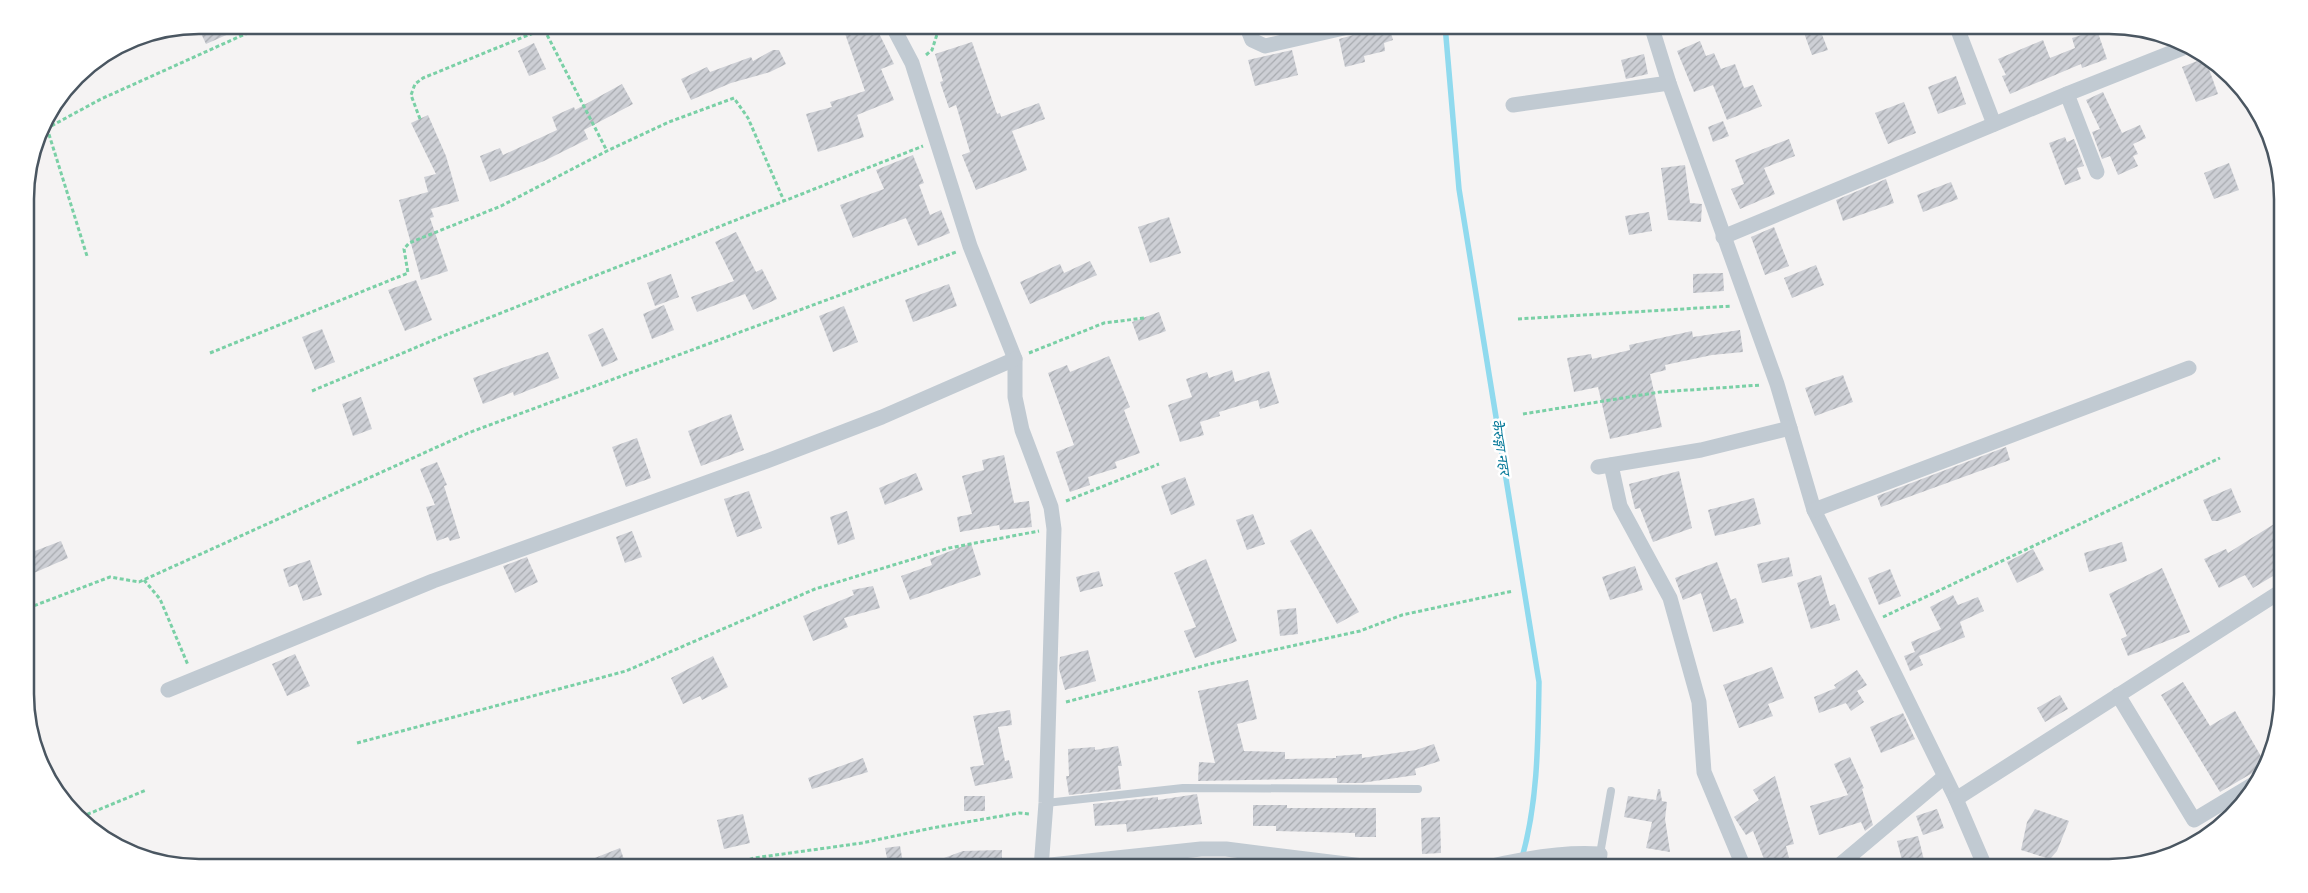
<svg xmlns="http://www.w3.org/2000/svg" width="2308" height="893" viewBox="0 0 2308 893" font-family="'Fira Sans','Noto Sans Devanagari',sans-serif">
<defs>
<pattern id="building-hatch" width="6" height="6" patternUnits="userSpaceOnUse" patternTransform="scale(1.25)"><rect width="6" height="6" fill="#cdcfd5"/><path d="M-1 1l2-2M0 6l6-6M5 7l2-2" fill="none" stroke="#a8abb0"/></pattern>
</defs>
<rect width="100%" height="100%" fill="#f5f3f3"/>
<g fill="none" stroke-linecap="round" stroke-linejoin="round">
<!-- stream -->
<path stroke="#90daee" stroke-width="5.5" d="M1445,25L1459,189L1539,682C1538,741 1538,801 1522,858"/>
</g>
<!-- building -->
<g fill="url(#building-hatch)">
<polygon points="197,25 249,25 206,44"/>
<polygon points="842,25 875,25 894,64 881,69 894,100 857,115 864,137 818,152 806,114 832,107 830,102 865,91"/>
<polygon points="1389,25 1393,40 1384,43 1385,51 1364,56 1365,62 1345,67 1339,39"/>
<polygon points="1819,27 1828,50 1812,55 1804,33"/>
<polygon points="2097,30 2107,59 2082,68 2081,64 2010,94 2002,76 2006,75 1998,59 2043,40 2050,58 2075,48 2072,38"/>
<polygon points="1700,41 1706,56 1714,53 1721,69 1735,64 1744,88 1753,85 1762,106 1727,120 1713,85 1694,92 1677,51"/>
<polygon points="972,42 997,114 1000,113 1001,117 1039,103 1045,119 1012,131 1027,170 976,190 962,155 970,152 956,105 949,108 940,82 943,81 935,54"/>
<polygon points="534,43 546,69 529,76 518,51"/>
<polygon points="773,50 779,50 786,64 770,72 731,83 691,100 681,79 707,67 710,72 751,57 753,61"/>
<polygon points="1292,50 1298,75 1255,86 1248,60"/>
<polygon points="1644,54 1648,74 1626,79 1621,60"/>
<polygon points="2205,58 2218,94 2196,102 2182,67"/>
<polygon points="1956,76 1966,104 1938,114 1928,87"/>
<polygon points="622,84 633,104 584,130 588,139 544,161 490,182 480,156 500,148 503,155 557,130 552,117 574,107 575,110"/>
<polygon points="2103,92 2122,133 2140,125 2146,138 2133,144 2138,154 2133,156 2138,166 2118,175 2110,156 2102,159 2092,132 2100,129 2086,100"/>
<polygon points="1904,102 1916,133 1888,144 1875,113"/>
<polygon points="428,115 446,156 459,201 431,209 434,217 430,218 448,271 421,280 399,200 428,192 424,177 436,174 411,123"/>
<polygon points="1723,121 1729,136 1713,142 1708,127"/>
<polygon points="2065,137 2067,142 2074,139 2084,166 2077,168 2081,179 2065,185 2049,143"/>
<polygon points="1789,139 1795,156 1764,168 1775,194 1740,209 1731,189 1744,184 1735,160"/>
<polygon points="913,155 924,183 919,185 930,215 941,210 950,233 918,246 906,218 853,238 840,205 884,189 876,170"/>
<polygon points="2229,163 2239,190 2214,199 2204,173"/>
<polygon points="1685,165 1690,203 1702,204 1701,222 1668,220 1661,168"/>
<polygon points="1886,179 1894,203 1843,221 1836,200"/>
<polygon points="1951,182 1958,199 1923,212 1917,195"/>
<polygon points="1649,212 1652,231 1629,235 1625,216"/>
<polygon points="1169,217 1181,253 1150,263 1138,227"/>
<polygon points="1774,227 1789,266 1765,275 1751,237"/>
<polygon points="736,232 756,272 762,269 777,299 753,310 745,294 697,312 691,297 734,281 715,242"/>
<polygon points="1090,261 1097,275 1030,304 1020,282 1060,264 1064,273"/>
<polygon points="1816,265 1824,285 1792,298 1784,278"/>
<polygon points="1723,273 1724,291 1693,293 1693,274"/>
<polygon points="671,274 679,297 655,306 647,283"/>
<polygon points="416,280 432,320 405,331 388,290"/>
<polygon points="949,284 957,306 913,322 905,300"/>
<polygon points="664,305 674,330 652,339 643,314"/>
<polygon points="844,306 858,342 833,352 819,316"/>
<polygon points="1159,312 1166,331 1139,341 1132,322"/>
<polygon points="603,328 618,360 602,367 588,335"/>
<polygon points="322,329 335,362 315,370 302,337"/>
<polygon points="1740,330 1743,352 1712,355 1665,365 1666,370 1650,374 1662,427 1610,439 1598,387 1574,392 1567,358 1591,354 1592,359 1630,350 1629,345 1692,331 1693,337"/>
<polygon points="548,352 559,378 514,396 513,392 483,404 473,378"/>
<polygon points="1109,356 1130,407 1124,410 1140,453 1115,462 1117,468 1088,477 1090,485 1070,492 1056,452 1074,445 1048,373 1067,365 1070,372"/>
<polygon points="1232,370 1235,382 1269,371 1279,403 1260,409 1258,400 1219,412 1220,416 1200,422 1204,435 1180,442 1168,405 1192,397 1186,379 1207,372 1209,378"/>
<polygon points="1843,375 1853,402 1815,416 1805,388"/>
<polygon points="361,397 372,429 353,436 342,404"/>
<polygon points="731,414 744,450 701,466 688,431"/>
<polygon points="637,438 651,478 626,487 612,447"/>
<polygon points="2006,447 2010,460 1881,507 1877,496"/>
<polygon points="1004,455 1014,503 1029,501 1032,527 1000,530 999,525 960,532 957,517 972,514 962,476 984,470 982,460"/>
<polygon points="437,462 447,485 444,486 460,538 450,541 448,537 437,541 426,507 435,505 420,469"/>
<polygon points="1679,471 1692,528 1653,542 1640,508 1635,509 1629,484"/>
<polygon points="916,473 923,490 885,505 879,488"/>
<polygon points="1185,477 1195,505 1171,515 1161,486"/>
<polygon points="2231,488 2241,512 2218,521 2212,521 2203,500"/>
<polygon points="749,491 762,528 737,537 724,499"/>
<polygon points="1754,498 1761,524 1715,536 1708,510"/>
<polygon points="847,511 855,539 838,545 830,517"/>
<polygon points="1253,514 1265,544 1247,550 1236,520"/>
<polygon points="2282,519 2283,570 2253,588 2245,575 2219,588 2204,559 2226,549 2228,553"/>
<polygon points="1311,529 1359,612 1337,624 1290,541"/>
<polygon points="632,531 642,557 625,563 616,537"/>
<polygon points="61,541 68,558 27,576 27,554"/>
<polygon points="2122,542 2127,561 2089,572 2084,553"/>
<polygon points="971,543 981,575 910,600 901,576 932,565 930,559"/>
<polygon points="2033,549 2044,570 2017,583 2007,562"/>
<polygon points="527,557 538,582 515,593 503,566"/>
<polygon points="1789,557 1793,576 1762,583 1757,564"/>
<polygon points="1206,559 1237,641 1195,658 1184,631 1196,627 1174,573"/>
<polygon points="310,560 322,595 303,601 297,584 289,587 283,569"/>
<polygon points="1717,562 1731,600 1736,598 1744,623 1713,632 1701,593 1683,600 1675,578"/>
<polygon points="1635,566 1643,590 1610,600 1602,577"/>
<polygon points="2162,568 2190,632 2128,656 2121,639 2127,636 2109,594"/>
<polygon points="1890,569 1901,596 1879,605 1868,578"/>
<polygon points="1099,571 1103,586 1080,592 1076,577"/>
<polygon points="1821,575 1830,606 1835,604 1840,620 1811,629 1797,583"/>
<polygon points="873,586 880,608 844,618 848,627 813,641 803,616 854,595 852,590"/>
<polygon points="1953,595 1958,605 1978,597 1984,611 1960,622 1965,637 1919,656 1923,665 1910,671 1904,656 1915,652 1911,642 1941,629 1930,607"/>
<polygon points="1296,608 1298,634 1280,636 1277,610"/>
<polygon points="1088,650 1096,681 1065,690 1059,669 1060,657"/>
<polygon points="295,654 310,686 287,696 272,664"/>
<polygon points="713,656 728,687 702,700 700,696 683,704 671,678"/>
<polygon points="1772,667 1784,698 1768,704 1773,716 1739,728 1723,685"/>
<polygon points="1857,670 1867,685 1857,691 1864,702 1851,711 1846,703 1819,713 1814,697 1836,688 1834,685"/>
<polygon points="1248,680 1257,719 1237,724 1244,751 1285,752 1285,759 1336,758 1336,756 1362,754 1362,758 1416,750 1434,744 1440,761 1415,769 1416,775 1361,783 1337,783 1337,778 1198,781 1199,762 1215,763 1198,691"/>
<polygon points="2183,682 2210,726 2235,711 2266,765 2220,792 2161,695"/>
<polygon points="2060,695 2068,709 2045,722 2037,708"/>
<polygon points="1010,710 1012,725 998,727 1005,761 1009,760 1013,778 975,786 970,767 984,765 973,716"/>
<polygon points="1903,713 1915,739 1881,753 1870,727"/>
<polygon points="1118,746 1122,766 1118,766 1121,789 1069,795 1066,776 1069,776 1068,749 1095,747 1095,750"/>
<polygon points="1850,757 1864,788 1862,789 1873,825 1865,831 1861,822 1819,835 1810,806 1848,795 1834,764"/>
<polygon points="863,758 868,772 812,789 808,778"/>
<polygon points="1775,776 1794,844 1786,846 1789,858 1766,864 1753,831 1746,835 1734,817 1759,800 1753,790"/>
<polygon points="1658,789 1660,789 1662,801 1667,802 1665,819 1670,852 1646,848 1652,822 1624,817 1628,796 1656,800"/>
<polygon points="1197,794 1202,824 1127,832 1126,824 1095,826 1093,804 1158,797 1158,800"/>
<rect x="964" y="796" width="21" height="15"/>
<polygon points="1253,805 1287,805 1287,808 1376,808 1376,837 1355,837 1355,833 1276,831 1276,826 1253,826"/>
<polygon points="1937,809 1944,828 1923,835 1916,816"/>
<polygon points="2035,809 2069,821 2057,851 2050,859 2021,850 2027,822"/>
<polygon points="743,814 750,843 724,849 717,820"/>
<polygon points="1440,817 1441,853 1422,854 1421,818"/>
<polygon points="1918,836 1926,868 1904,868 1897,841"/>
<polygon points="900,846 904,868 889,868 885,848"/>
<polygon points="620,848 627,868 573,868 572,867"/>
<polygon points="1002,850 1002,868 923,868 922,866 963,851"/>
</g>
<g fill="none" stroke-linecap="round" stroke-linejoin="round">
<!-- path -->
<g stroke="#7ad0a6" stroke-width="3" stroke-dasharray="4 2.5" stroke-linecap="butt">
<polyline points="532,25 544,29 607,151"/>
<polyline points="926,55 932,50 940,25"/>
<polyline points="420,119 411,95 415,84 423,78 553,25"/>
<polyline points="47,128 87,256"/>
<polyline points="40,132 101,99 263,26"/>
<polyline points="1518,319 1732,306"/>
<polyline points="210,353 408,273 404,249 409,243 501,206 607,151 669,122 734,98 748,118 784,201"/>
<polyline points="1029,353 1104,323 1144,318"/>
<polyline points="312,391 448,334 923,146"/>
<polyline points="1523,414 1660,392 1761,385"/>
<polyline points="1066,501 1159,464"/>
<polyline points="144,580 160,599 188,665"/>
<polyline points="28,608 110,577 139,582 468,433 956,252"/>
<polyline points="1883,617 2220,458"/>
<polyline points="1066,702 1214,663 1360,631 1402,615 1513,591"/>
<polyline points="357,743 626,671 815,589 949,548 1039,531"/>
<polyline points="81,817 146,790"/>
<polyline points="725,868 754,858 862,843 932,828 1019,813 1029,814"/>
</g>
<!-- service -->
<g stroke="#c1cad2" stroke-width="8">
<polyline points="1046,803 1183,788 1418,789"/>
<polyline points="1600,854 1611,791"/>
</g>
<!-- minor -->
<g stroke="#c1cad2" stroke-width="15">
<polyline points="892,25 912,63 970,246 1015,359 1015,397 1022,430 1051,507 1054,529 1046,803 1041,868"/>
<polyline points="1246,25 1252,40 1265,46 1357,25"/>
<polyline points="1651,25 1669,83 1777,384 1814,510 1956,799 1983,862 1988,868"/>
<polyline points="1956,25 1994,124"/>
<polyline points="2067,94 2097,172"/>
<polyline points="1513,105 1669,83"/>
<polyline points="1723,237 2067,94 2188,46"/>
<polyline points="1611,465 1620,506 1670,598 1699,702 1704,772 1744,868"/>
<polyline points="1598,467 1701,450 1790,428"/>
<polyline points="1814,510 2189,368"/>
<polyline points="168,690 433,581 767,461 882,417 1015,359"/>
<polyline points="2118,695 2194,820 2257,782"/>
<polyline points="1956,799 2283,590"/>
<polyline points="1041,866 1201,849 1226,849 1379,868"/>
<path d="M1484,868C1521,859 1562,851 1600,854L1598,868"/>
<polyline points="1836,868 1944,777"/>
</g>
</g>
<g text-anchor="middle" stroke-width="5" stroke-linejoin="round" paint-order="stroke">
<!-- water labels -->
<g font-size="14" font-style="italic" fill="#0c7c9b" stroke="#fff">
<text transform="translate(1501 447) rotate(81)" y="5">केेरुङ्गा नहर</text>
</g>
</g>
<!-- crop -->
<path d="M0 0H2308V893H0ZM199 34H2109A165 165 0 0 1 2274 199V694A165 165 0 0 1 2109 859H199A165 165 0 0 1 34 694V199A165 165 0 0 1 199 34Z" fill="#fff" fill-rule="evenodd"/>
<path fill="none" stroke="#4a5661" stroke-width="2.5" d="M199 34H2109A165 165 0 0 1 2274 199V694A165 165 0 0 1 2109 859H199A165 165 0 0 1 34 694V199A165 165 0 0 1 199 34Z"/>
</svg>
